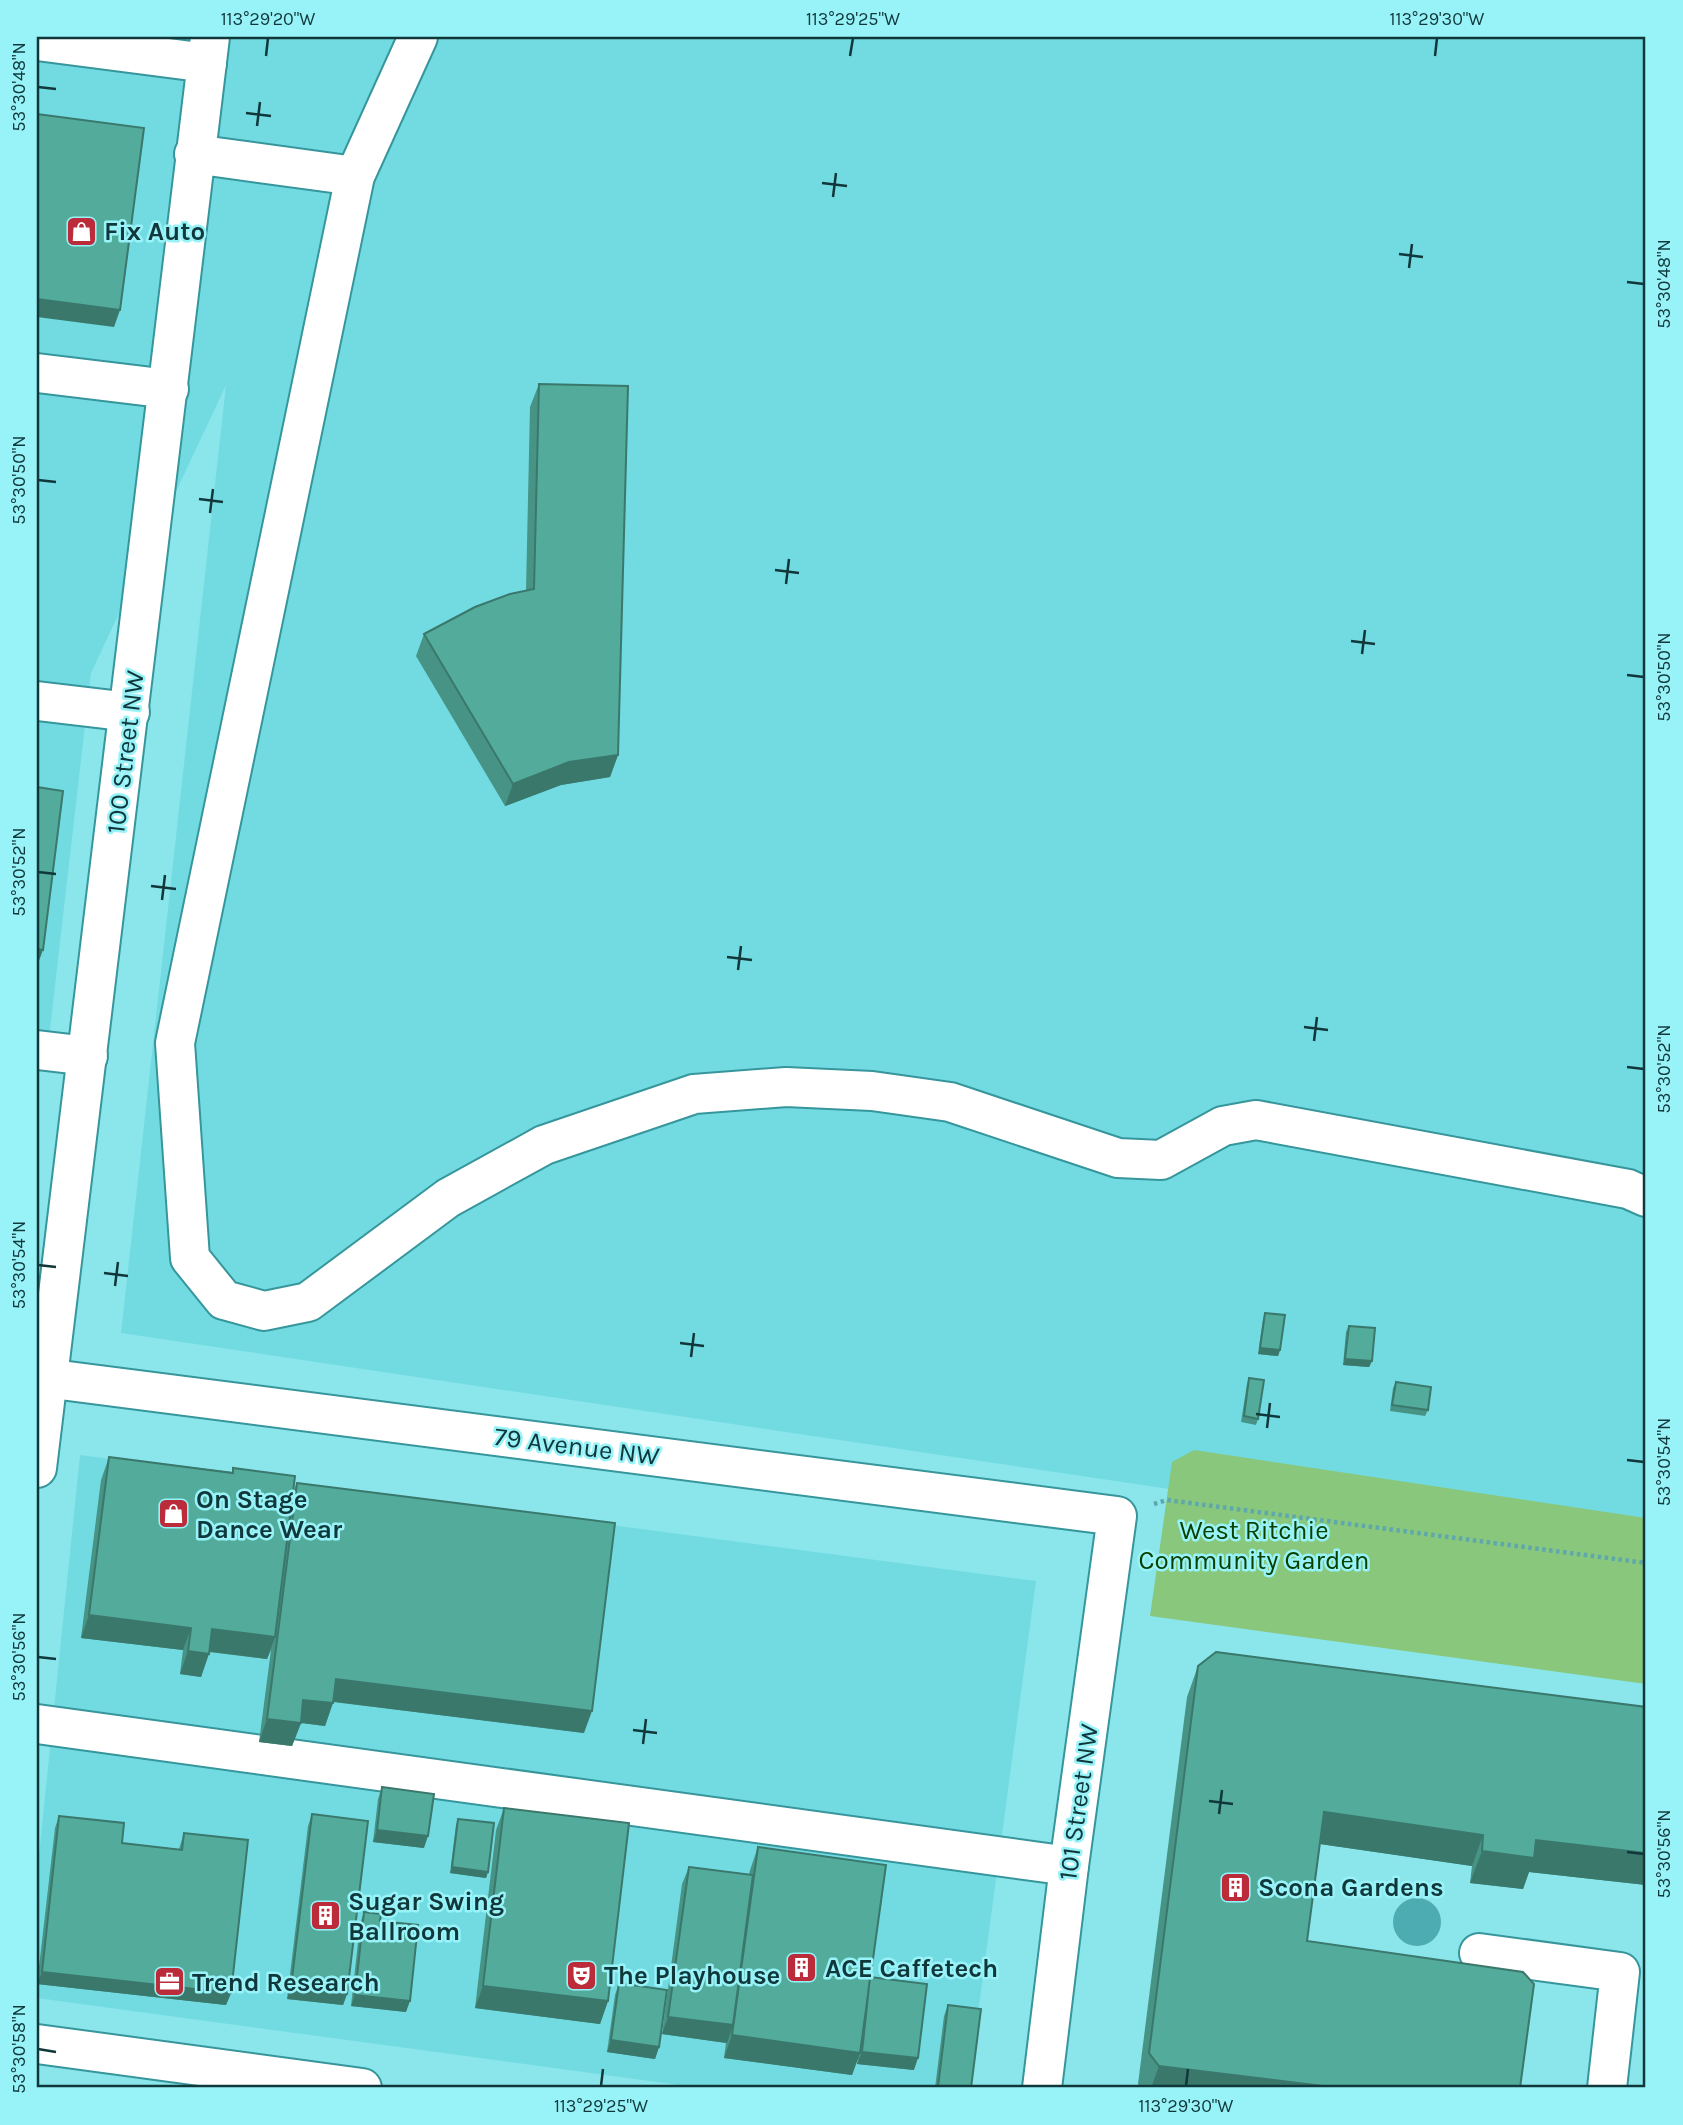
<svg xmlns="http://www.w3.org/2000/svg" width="1683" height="2125" viewBox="0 0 1683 2125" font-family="Karla,sans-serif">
<rect width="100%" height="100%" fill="#8ae6eb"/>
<!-- built -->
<g fill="#72dbe2">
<polygon points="37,37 1646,37 1646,1560 121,1333 226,385 91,673 49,1038 37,1037"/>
<polygon points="80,1455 1036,1581 968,2088 701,2088 37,1998 37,1875"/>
</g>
<!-- green -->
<polygon fill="#88c77c" points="1194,1450 1646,1518 1646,1684 1150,1616 1172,1462"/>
<!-- water -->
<circle fill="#4dacb2" cx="1417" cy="1922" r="24"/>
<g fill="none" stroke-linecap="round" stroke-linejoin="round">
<defs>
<g id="minor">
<polyline points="418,37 355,176 175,1043 190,1258 224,1300 264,1311 308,1302 448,1198 544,1145 694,1094 786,1087 872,1091 950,1102 1118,1158 1161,1160 1223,1126 1256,1120 1628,1189 1646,1197"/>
<polyline points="37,41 207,63"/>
<polyline points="194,154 355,176"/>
<polyline points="37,373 169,389"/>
<polyline points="37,701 130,712"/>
<polyline points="37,1050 88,1056"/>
<polyline points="37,1377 1117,1516 1069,1866 1042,2088"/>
<polyline points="37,1468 210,37"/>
<polyline points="37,1724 1069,1866"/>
<polyline points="1479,1953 1620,1972 1607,2088"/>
<polyline points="37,2044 362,2088"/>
</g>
</defs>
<!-- minor casing -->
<use href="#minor" stroke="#36969b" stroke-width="42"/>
<!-- path -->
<polyline stroke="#5ea8ac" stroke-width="4.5" stroke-dasharray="3.5 3.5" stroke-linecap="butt" points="1154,1504 1167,1500 1646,1563"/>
<!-- minor -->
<use href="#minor" stroke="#fff" stroke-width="38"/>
</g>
<!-- wall -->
<g fill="#479385">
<polygon points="539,384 618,755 610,777 561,785 505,806 416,656 424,634 526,591 530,407"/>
<polygon points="1265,1313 1280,1350 1278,1356 1258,1354 1263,1319"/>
<polygon points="1349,1326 1372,1361 1369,1367 1343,1365 1346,1332"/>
<polygon points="1249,1378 1258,1419 1256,1425 1241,1422 1247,1384"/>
<polygon points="1396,1382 1428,1410 1425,1416 1390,1411 1393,1388"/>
<polygon points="109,1457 232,1472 233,1468 293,1492 297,1483 584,1733 333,1702 325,1726 301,1723 292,1746 259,1742 271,1650 267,1659 209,1652 201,1677 180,1674 183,1650 81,1638 101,1480"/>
<polygon points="1198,1666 1646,1707 1646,1885 1529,1872 1523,1889 1470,1883 1472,1866 1320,1844 1307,1941 1520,2088 1141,2088 1138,2084 1187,1697"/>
<polygon points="382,1787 424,1848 373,1842 378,1799"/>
<polygon points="504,1808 608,2001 600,2024 475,2008 496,1830"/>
<polygon points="312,1814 347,1994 343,2005 287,1999 308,1826"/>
<polygon points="59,1816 122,1843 179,1849 184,1833 231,1993 226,2005 37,1984 55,1828"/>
<polygon points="458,1819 488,1872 486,1878 450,1873 456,1825"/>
<polygon points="758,1847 870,1977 914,2070 857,2064 858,2058 852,2075 724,2058 726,2043 662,2034 682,1884 689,1867 749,1875 750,1870"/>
<polygon points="364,1912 380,1921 406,2012 351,2006 360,1924"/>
<polygon points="619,1983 659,2047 655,2059 607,2052 615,1995"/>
<polygon points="948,2005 971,2088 935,2088 944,2016"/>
</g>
<!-- shaded-wall -->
<g fill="#3a786c">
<polygon points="37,299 120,310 114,327 37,317"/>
<polygon points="618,755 610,777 561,785 505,806 513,784 569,762"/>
<polygon points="37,949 43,950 37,966"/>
<polygon points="1260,1348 1280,1350 1278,1356 1258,1354"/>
<polygon points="1345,1359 1372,1361 1369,1367 1343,1365"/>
<polygon points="89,1615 191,1628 183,1650 81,1638"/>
<polygon points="212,1629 275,1637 267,1659 204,1651"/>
<polygon points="188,1651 209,1654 201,1677 180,1674"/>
<polygon points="336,1679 592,1711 584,1733 328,1701"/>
<polygon points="303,1700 333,1703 325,1726 295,1722"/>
<polygon points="267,1719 301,1723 292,1746 259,1742"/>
<polygon points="1324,1812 1483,1835 1472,1866 1313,1843"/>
<polygon points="377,1830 428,1836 424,1848 373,1842"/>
<polygon points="1536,1840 1646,1853 1646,1885 1529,1872 1523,1889 1470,1883 1482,1851"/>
<polygon points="452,1867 488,1872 486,1878 450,1873"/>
<polygon points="42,1972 231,1993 226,2005 37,1984"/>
<polygon points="483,1986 608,2001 600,2024 475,2008"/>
<polygon points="291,1987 347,1994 343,2005 287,1999"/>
<polygon points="355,1995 410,2001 406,2012 351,2006"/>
<polygon points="668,2017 733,2025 727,2043 662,2034"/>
<polygon points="732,2035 860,2053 852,2075 724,2058"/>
<polygon points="611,2040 659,2047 655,2059 607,2052"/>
<polygon points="862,2052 918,2058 914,2070 857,2064"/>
<polygon points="1159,2066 1339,2088 1151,2088"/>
</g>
<!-- building -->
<g fill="#53ab9b" stroke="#3a786c" stroke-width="2">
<polygon points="37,114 144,128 120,310 37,299"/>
<polygon points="539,384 628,386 618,755 569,762 513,784 424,634 475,607 510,594 534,589"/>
<polygon points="37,787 63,791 43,950 37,949"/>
<polygon points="1265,1313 1285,1315 1280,1350 1260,1348"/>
<polygon points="1349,1326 1375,1328 1372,1361 1345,1359"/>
<polygon points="1249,1378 1264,1380 1258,1419 1244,1416"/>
<polygon points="1396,1382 1431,1387 1428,1410 1392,1405"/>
<polygon points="109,1457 233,1473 233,1468 295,1476 275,1637 212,1629 209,1654 188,1651 191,1628 89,1615"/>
<polygon points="297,1483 615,1523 592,1711 336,1679 333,1703 303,1700 301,1723 267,1719"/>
<polygon points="1216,1652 1646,1707 1646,1853 1536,1840 1534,1858 1482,1851 1483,1835 1324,1812 1307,1941 1523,1972 1534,1984 1520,2088 1339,2088 1159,2066 1149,2053 1198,1666"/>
<polygon points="382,1787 434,1794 428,1836 377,1830"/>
<polygon points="504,1808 629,1823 608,2001 483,1986"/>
<polygon points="312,1814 368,1821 347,1994 291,1987"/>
<polygon points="59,1816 124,1823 122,1843 182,1850 184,1833 248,1840 231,1993 42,1972"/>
<polygon points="458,1819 494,1823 488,1872 452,1867"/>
<polygon points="758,1847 886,1865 860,2053 732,2035"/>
<polygon points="689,1867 753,1875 733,2025 668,2017"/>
<polygon points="364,1912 381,1914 380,1921 418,1925 410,2001 355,1995"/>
<polygon points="870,1977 927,1984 918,2058 862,2052"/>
<polygon points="619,1983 667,1990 659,2047 611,2040"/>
<polygon points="948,2005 981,2009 971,2088 951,2088 938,2087"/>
</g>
<!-- ticks -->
<path fill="none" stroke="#10383b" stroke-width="2.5" d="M266,56L268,38M850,56L853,38M1435,56L1437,38M38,87L56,89M246,113L271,116M257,126L260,102M822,183L847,186M833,197L836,173M1399,254L1423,257M1409,268L1412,244M1627,282L1644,284M38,480L56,482M199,499L223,502M210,513L213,489M775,570L799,573M786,584L789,559M1351,641L1375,644M1362,654L1365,630M1627,675L1644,677M38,872L56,874M151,886L176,889M162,900L165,875M727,957L752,960M738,970L741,946M1304,1027L1328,1030M1314,1041L1317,1017M1627,1067L1644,1069M38,1265L56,1267M104,1273L128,1276M115,1286L118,1262M680,1343L704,1346M691,1357L694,1333M1256,1414L1280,1417M1267,1428L1270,1403M1627,1460L1644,1462M38,1657L56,1659M633,1730L657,1733M643,1744L646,1719M1209,1801L1233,1804M1219,1814L1222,1790M1627,1852L1644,1854M38,2049L56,2052M601,2086L603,2069M1186,2086L1188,2069"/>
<!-- icons -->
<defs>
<symbol id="shop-square" viewBox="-11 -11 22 22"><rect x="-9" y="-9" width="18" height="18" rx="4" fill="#bb2b3a" stroke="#98f3f9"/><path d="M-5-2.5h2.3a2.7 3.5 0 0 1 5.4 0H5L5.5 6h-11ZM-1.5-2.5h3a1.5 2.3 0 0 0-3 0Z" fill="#fff"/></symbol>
<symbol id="building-square" viewBox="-11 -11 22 22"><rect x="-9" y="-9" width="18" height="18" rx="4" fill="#bb2b3a" stroke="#98f3f9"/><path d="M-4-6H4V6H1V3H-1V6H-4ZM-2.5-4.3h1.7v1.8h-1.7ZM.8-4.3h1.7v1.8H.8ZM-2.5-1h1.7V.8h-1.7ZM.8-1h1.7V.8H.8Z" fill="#fff"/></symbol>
<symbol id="theatre-square" viewBox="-11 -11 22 22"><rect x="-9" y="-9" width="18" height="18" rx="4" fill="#bb2b3a" stroke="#98f3f9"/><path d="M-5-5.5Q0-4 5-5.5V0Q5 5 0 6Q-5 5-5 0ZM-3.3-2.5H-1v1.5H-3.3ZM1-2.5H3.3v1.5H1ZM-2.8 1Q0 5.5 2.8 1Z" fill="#fff"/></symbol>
<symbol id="office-square" viewBox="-11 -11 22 22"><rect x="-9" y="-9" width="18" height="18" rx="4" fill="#bb2b3a" stroke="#98f3f9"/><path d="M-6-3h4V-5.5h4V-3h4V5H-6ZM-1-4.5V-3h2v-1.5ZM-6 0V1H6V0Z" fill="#fff"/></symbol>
</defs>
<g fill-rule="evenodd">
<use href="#shop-square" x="64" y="214" width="35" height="35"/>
<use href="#shop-square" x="156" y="1496" width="35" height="35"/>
<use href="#building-square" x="1218" y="1870" width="35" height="35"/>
<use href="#building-square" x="308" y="1898" width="35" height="35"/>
<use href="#building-square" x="784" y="1950" width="35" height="35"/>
<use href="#theatre-square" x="564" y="1958" width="35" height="35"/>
<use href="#office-square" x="152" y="1964" width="35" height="35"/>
</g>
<g text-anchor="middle" stroke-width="5" stroke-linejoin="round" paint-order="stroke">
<!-- poi labels -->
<g font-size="26" font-weight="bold" fill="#10383b" stroke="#98f3f9" text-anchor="start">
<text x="104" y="240">Fix Auto</text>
<text x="196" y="1508">On Stage<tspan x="196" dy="30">Dance Wear</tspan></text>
<text x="1258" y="1896">Scona Gardens</text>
<text x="348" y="1910">Sugar Swing<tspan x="348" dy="30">Ballroom</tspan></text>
<text x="825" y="1977">ACE Caffetech</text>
<text x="604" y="1984">The Playhouse</text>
<text x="192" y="1991">Trend Research</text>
</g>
<!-- street labels -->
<g font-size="26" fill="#10383b" stroke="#98f3f9">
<text transform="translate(125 752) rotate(-83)" y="9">100 Street NW</text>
<text transform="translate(577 1446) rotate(7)" y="9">79 Avenue NW</text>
<text transform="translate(1078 1802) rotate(-82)" y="9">101 Street NW</text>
</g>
<!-- park labels -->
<g font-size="26" fill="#094000" stroke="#98f3f9">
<text x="1254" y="1539">West Ritchie<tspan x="1254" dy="30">Community Garden</tspan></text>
</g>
</g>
<!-- border -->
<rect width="1683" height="2125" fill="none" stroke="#98f3f9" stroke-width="77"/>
<rect x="38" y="38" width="1606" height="2048" fill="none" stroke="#10383b" stroke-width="2.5"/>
<g font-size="18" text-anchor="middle" fill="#10383b">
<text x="268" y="25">113°29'20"W</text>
<text x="853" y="25">113°29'25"W</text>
<text x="1437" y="25">113°29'30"W</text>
<text transform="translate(19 87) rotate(-90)" y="6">53°30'48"N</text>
<text transform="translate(1664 284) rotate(-90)" y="6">53°30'48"N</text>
<text transform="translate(19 480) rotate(-90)" y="6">53°30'50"N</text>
<text transform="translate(1664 677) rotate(-90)" y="6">53°30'50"N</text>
<text transform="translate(19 872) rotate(-90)" y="6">53°30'52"N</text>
<text transform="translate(1664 1069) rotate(-90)" y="6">53°30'52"N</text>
<text transform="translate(19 1265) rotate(-90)" y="6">53°30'54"N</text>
<text transform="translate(1664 1462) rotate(-90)" y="6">53°30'54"N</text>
<text transform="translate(19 1657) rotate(-90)" y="6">53°30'56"N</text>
<text transform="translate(1664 1854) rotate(-90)" y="6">53°30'56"N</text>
<text transform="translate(19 2049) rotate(-90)" y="6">53°30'58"N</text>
<text x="601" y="2112">113°29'25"W</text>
<text x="1186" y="2112">113°29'30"W</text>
</g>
</svg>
